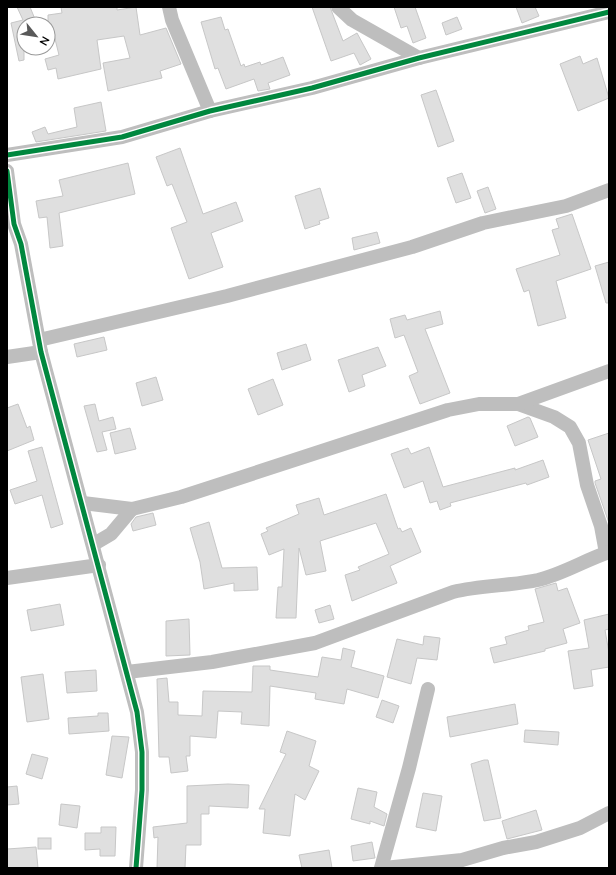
<svg xmlns="http://www.w3.org/2000/svg" width="616" height="875" viewBox="0 0 616 875" font-family="'Nunito Sans',sans-serif">
<rect width="100%" height="100%" fill="#fff"/>
<!-- building -->
<g fill="#dfdfdf" stroke="#c7c7c7">
<polygon points="17,7 30,7 37,24 24,23 24,60 19,61 11,23 23,20"/>
<polygon points="61,7 117,7 117,10 136,7 140,35 166,28 181,64 160,71 162,78 108,91 103,63 130,58 124,36 97,40 101,69 58,79 56,68 48,70 45,59 59,55 52,27 48,27 48,15 62,13"/>
<polygon points="312,7 330,7 343,41 357,33 371,59 360,65 354,53 331,61"/>
<polygon points="394,7 415,7 426,38 413,43 407,26 401,28"/>
<polygon points="516,7 535,7 539,16 522,23"/>
<polygon points="221,17 225,30 228,29 241,66 244,64 245,67 260,62 261,65 283,57 290,75 268,83 270,89 258,91 254,79 226,89 218,68 215,69 201,22"/>
<polygon points="457,17 462,29 446,35 442,23"/>
<polygon points="580,56 583,64 597,58 609,98 578,111 560,64"/>
<polygon points="436,90 454,141 438,147 421,95"/>
<polygon points="101,102 106,131 36,142 32,132 45,127 48,134 77,127 74,108"/>
<polygon points="180,148 203,214 236,202 243,221 211,233 223,267 189,279 171,228 187,222 172,184 167,186 156,157"/>
<polygon points="128,163 135,194 59,213 63,246 50,248 47,217 39,218 36,201 63,196 59,180"/>
<polygon points="462,173 471,198 456,203 447,178"/>
<polygon points="488,187 496,209 485,213 477,191"/>
<polygon points="320,188 329,218 319,221 320,224 305,229 295,196"/>
<polygon points="572,214 591,269 556,281 566,318 538,326 529,290 524,292 516,269 560,255 552,230 559,228 556,219"/>
<polygon points="377,232 380,243 354,250 352,238"/>
<polygon points="609,262 609,303 606,303 595,266"/>
<polygon points="440,311 443,324 425,329 450,393 420,404 409,376 418,372 404,335 395,338 390,319 405,315 407,320"/>
<polygon points="104,337 107,350 77,357 74,344"/>
<polygon points="306,344 311,360 282,370 277,353"/>
<polygon points="378,347 386,366 362,375 365,386 349,392 338,360"/>
<polygon points="156,377 163,400 142,406 136,383"/>
<polygon points="273,379 283,405 258,415 248,389"/>
<polygon points="18,404 27,428 30,426 34,440 7,451 7,408"/>
<polygon points="95,404 99,421 113,417 116,429 102,432 107,450 97,452 84,406"/>
<polygon points="528,417 530,418 538,437 515,446 507,426"/>
<polygon points="130,428 136,449 115,454 110,433"/>
<polygon points="609,433 609,523 595,483 595,481 601,479 588,440"/>
<polygon points="42,447 63,524 51,528 42,495 15,504 10,490 37,481 28,451"/>
<polygon points="429,447 443,487 515,468 515,470 543,460 549,477 527,485 526,483 450,503 451,506 440,510 437,501 430,503 423,481 404,488 391,454 408,448 411,454"/>
<polygon points="386,494 398,529 400,528 402,532 411,528 421,552 390,566 397,583 352,601 345,575 360,570 358,567 389,554 376,523 320,541 326,571 306,575 299,548 296,618 276,618 278,587 282,587 284,549 269,555 261,534 268,531 266,528 299,514 296,505 319,498 324,515"/>
<polygon points="153,513 156,525 133,531 131,524 136,517"/>
<polygon points="209,522 222,568 257,567 258,590 234,591 234,583 204,589 200,562 190,528"/>
<polygon points="556,583 558,591 567,588 580,623 563,629 567,643 545,649 545,651 494,663 490,648 507,644 505,637 529,630 528,626 544,622 535,589"/>
<polygon points="60,604 64,625 31,631 27,610"/>
<polygon points="330,605 334,619 319,623 315,610"/>
<polygon points="609,614 609,629 605,630 609,653 609,667 591,670 593,686 574,689 568,651 589,648 584,620"/>
<polygon points="189,619 190,655 166,656 166,621"/>
<polygon points="424,636 440,638 437,660 417,658 411,684 387,677 397,639 423,645"/>
<polygon points="343,648 355,651 351,667 384,676 378,698 347,689 344,704 315,699 316,693 270,686 269,726 241,724 242,712 218,711 216,738 190,736 190,756 186,756 188,771 171,773 169,757 159,757 157,679 167,678 169,702 178,702 178,715 202,716 203,691 252,692 253,666 270,666 270,670 318,677 322,657 341,660"/>
<polygon points="96,670 97,691 67,693 65,672"/>
<polygon points="43,674 49,719 27,722 21,677"/>
<polygon points="382,700 399,706 393,723 376,717"/>
<polygon points="515,704 518,724 450,737 447,717"/>
<polygon points="98,713 108,713 109,731 69,734 68,718 98,716"/>
<polygon points="525,730 559,732 558,745 524,742"/>
<polygon points="287,731 316,741 309,766 319,771 305,800 295,794 290,836 263,833 265,809 259,809 286,754 280,752"/>
<polygon points="112,736 129,737 122,778 106,775"/>
<polygon points="32,754 48,758 42,779 26,774"/>
<polygon points="484,760 488,760 501,818 484,821 471,764"/>
<polygon points="228,784 249,785 248,808 209,806 209,814 201,814 201,845 186,845 185,868 157,868 158,837 154,838 153,827 187,823 187,786"/>
<polygon points="17,786 19,804 7,805 7,787"/>
<polygon points="358,788 377,792 374,807 387,814 384,826 370,821 370,824 351,819"/>
<polygon points="423,793 442,796 436,831 416,827"/>
<polygon points="61,804 80,806 77,828 59,825"/>
<polygon points="536,810 542,830 507,839 502,821"/>
<polygon points="101,827 116,827 115,856 100,856 100,849 85,850 85,833 101,833"/>
<rect x="38" y="838" width="13" height="11"/>
<polygon points="372,842 375,858 353,861 351,846"/>
<polygon points="36,847 38,868 7,868 7,849"/>
<polygon points="329,850 332,868 302,868 299,855"/>
</g>
<g fill="none" stroke-linecap="round" stroke-linejoin="round">
<!-- minor -->
<g stroke="#bebebe" stroke-width="14">
<polyline points="169,7 172,20 210,111"/>
<polyline points="338,7 352,20 419,58"/>
<polyline points="7,155 122,137 210,111 312,88 419,58 609,12"/>
<polyline points="7,171 14,224 21,244 41,352 137,712 142,752 142,790 136,868"/>
<polyline points="39,340 227,296 412,247 483,223 566,206 609,190"/>
<polyline points="7,357 41,352"/>
<polyline points="518,404 554,417 570,427 579,443 587,485 601,526 606,553"/>
<polyline points="83,503 132,509 181,497 448,410 479,404 518,404 609,371"/>
<polyline points="94,544 111,534 132,509"/>
<polyline points="7,578 99,565"/>
<path d="M127,672L212,662L315,643L453,592C481,585 510,586 538,580C563,574 585,560 609,552"/>
<polyline points="381,868 409,768 428,689"/>
<polyline points="384,868 462,860 503,848 536,842 580,828 609,813"/>
</g>
<defs>
<g id="cycleway">
<polyline points="7,155 122,137 210,111 312,88 419,58 609,12"/>
<polyline points="7,171 14,224 21,244 41,352 137,712 142,752 142,790 136,868"/>
</g>
</defs>
<!-- cycleway casing -->
<use href="#cycleway" stroke="#fff" stroke-width="8"/>
<!-- cycleway -->
<use href="#cycleway" stroke="#00873e" stroke-width="5"/>
</g>
<!-- border -->
<rect width="616" height="875" fill="none" stroke="#000000" stroke-width="16"/>
<!-- north arrow -->
<g transform="translate(36 36) rotate(120)"><circle r="19" fill="#ffffff" stroke="#999999"/>
<path d="M0-3L7 15L0 10L-7 15Z" fill="#595959"/>
<text y="-6" font-size="11" font-weight="bold" text-anchor="middle" fill="#000000">N</text>
</g>
</svg>
